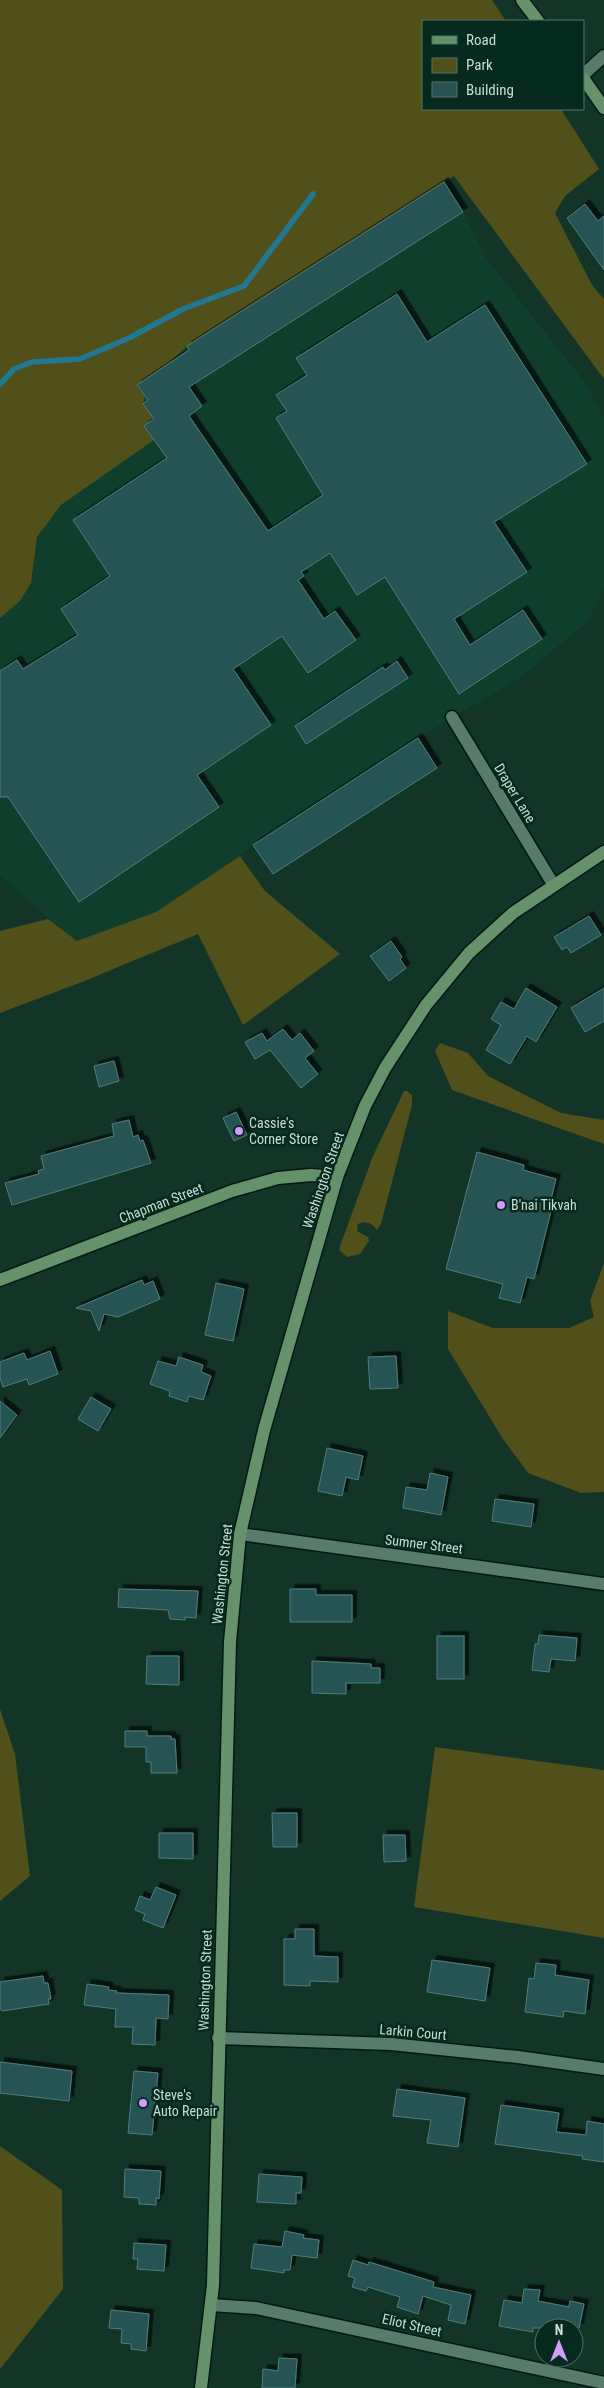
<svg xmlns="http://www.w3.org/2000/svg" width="604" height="2388" viewBox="0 0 604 2388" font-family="'Roboto Condensed',sans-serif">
<defs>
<filter id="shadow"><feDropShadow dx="4.5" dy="-4.5" stdDeviation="0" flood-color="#0009"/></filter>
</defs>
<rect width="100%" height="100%" fill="#123528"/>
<!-- built -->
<polygon fill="#0f3e2d" points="444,182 463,212 486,258 584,381 604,418 604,589 586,623 521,677 418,738 253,845 244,853 156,912 76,942 0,875 0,618 19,601 31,583 37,537 61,505 153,440 144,426 154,419 143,404 137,385 169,363 187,346"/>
<!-- green -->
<g fill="#514f1a">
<polygon points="0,0 492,0 506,21 423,21 423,109 561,109 599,169 565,196 555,213 592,285 604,299 604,379 454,176 187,346 169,363 137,386 145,397 143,404 154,419 144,426 154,440 61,505 37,537 31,583 20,601 0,618"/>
<polygon points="240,856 265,891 340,954 243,1025 198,934 82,982 0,1013 0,931 48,919 77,941 156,912"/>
<polygon points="440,1043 468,1053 488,1076 561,1113 604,1120 604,1144 452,1090 435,1051"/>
<path d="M404,1091H407L412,1095V1105L381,1224L377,1230C372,1223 366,1220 358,1224L357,1231L368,1237L369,1241L360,1254L347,1257L339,1250L340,1246L373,1156Z"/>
<polygon points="604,1263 604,1492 581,1493 528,1473 503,1439 448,1349 448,1311 493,1328 569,1328 594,1317 590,1301"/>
<polygon points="0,1709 15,1754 30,1876 0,1901"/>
<polygon points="435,1747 604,1770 604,1938 414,1907"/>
<polygon points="0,2146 62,2190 63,2289 0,2369"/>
</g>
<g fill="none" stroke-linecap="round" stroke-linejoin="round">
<!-- stream -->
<polyline stroke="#217892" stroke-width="5.5" points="0,384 14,369 32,362 80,359 129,338 183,309 244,286 313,194"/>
</g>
<!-- building -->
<g fill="#275252" stroke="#517d7c" filter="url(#shadow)">
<polygon points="444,182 463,212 189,387 202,406 189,416 268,531 323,495 276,418 287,411 276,395 307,375 296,358 397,294 427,342 485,305 587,464 494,522 527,572 454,619 470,645 523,610 542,639 459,694 385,577 357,595 330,553 301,572 304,576 298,580 324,619 335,611 356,640 308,673 282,636 233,669 271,725 197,775 219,807 79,902 8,797 0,797 0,671 17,660 23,669 78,635 61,609 110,576 73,520 167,458 144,426 154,419 143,404 148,400 137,385 189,350 187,346"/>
<polygon points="585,204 598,221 604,216 604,270 567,218"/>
<polygon points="397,661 408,678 306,744 295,726 383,667 385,670"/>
<polygon points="418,738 437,768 273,874 253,845"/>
<polygon points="589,916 601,935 571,953 567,947 562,950 554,937"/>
<polygon points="391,941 402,957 400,959 406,968 389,981 370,956"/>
<polygon points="526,988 557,1007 536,1042 527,1036 510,1064 486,1050 501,1025 491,1019 501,1002 514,1009"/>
<polygon points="604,988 604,1021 585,1032 571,1008"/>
<polygon points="283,1029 292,1040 300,1033 314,1051 305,1058 318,1074 301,1088 270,1050 255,1059 245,1042 262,1033 267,1041"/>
<polygon points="114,1061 119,1081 99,1087 94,1066"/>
<polygon points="236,1112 247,1135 234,1141 223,1118"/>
<polygon points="129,1120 133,1137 138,1135 140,1141 143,1140 151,1163 12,1205 5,1183 39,1174 38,1171 44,1169 41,1156 114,1136 112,1124"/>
<polygon points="477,1152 524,1165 523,1170 556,1179 548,1211 551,1211 534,1279 527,1277 520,1303 499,1298 503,1284 446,1269"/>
<polygon points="142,1280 144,1285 153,1281 160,1299 118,1317 104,1314 99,1331 91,1311 76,1308"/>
<polygon points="216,1283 244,1289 233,1341 205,1335"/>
<polygon points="50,1351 58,1374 29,1385 27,1379 3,1387 0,1378 0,1362 24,1353 27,1360"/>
<polygon points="396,1356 398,1388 370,1389 368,1357"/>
<polygon points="179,1357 203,1365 201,1372 211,1376 203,1400 189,1396 187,1402 169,1396 170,1391 150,1384 158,1361 176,1366"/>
<polygon points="91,1397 111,1409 98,1431 78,1419"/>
<polygon points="0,1401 17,1415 0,1438"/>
<polygon points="327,1448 363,1456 358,1480 346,1477 342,1496 318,1491"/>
<polygon points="430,1473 448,1477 441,1515 403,1508 406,1487 427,1490"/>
<polygon points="495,1499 534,1504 531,1527 492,1521"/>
<polygon points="119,1589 198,1591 196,1618 185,1617 185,1620 170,1619 168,1610 118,1607"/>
<polygon points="290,1589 316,1589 316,1595 352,1595 352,1622 290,1622"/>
<polygon points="539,1635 577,1638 575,1661 551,1659 549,1672 532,1670 535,1644 538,1644"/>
<rect x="437" y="1636" width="27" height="43"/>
<polygon points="147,1656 179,1656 179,1685 146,1684"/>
<polygon points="312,1661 371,1664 371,1668 380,1668 380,1683 346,1683 346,1694 312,1693"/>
<polygon points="125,1731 147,1731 147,1736 171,1736 171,1739 175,1739 177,1773 151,1773 151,1762 146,1762 146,1747 125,1747"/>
<polygon points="272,1813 297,1813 297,1847 273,1847"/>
<polygon points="159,1833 193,1833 193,1859 159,1858"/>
<polygon points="383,1835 405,1835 406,1861 384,1862"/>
<polygon points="156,1887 176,1895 163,1928 143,1920 145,1914 135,1910 140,1896 150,1900"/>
<polygon points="295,1929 314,1929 314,1956 338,1957 338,1982 310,1981 310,1986 284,1985 284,1939 295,1939"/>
<polygon points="432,1960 490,1968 485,2001 427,1992"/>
<polygon points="536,1963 556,1965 555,1975 589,1980 585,2014 564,2011 563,2017 525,2012 529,1978 534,1979"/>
<polygon points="43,1976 44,1983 48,1983 51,1999 48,1999 49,2004 2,2011 0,2009 0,1982"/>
<polygon points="87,1984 109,1987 108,1990 117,1991 116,1993 169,1995 168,2019 156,2018 155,2045 132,2044 133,2027 115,2027 116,2009 84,2005"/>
<polygon points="0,2062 72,2071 69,2101 0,2093"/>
<polygon points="134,2071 158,2073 152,2135 128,2133"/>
<polygon points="397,2089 465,2098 458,2147 427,2143 431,2120 393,2116"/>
<polygon points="501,2105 559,2113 556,2132 586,2135 587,2121 604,2124 604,2162 582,2159 583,2156 495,2144"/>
<polygon points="125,2169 161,2171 159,2199 156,2198 156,2205 139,2204 139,2198 124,2197"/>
<polygon points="259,2174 302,2177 301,2193 296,2193 296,2204 257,2202"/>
<polygon points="285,2231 304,2235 303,2238 319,2240 317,2258 292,2255 290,2270 284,2270 284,2273 251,2268 254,2244 282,2247"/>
<polygon points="134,2243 166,2245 164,2271 137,2269 138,2259 133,2259"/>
<polygon points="353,2260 368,2265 369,2262 434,2282 433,2287 471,2295 465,2324 448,2320 451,2305 423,2296 418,2314 397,2307 400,2297 368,2287 366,2291 352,2287 355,2278 348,2276"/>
<polygon points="524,2289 540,2290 538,2301 569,2307 570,2301 584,2304 579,2328 533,2328 533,2332 499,2326 504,2300 522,2303"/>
<polygon points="111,2310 149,2314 146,2351 131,2349 131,2344 121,2343 122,2329 109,2328"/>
<polygon points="279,2358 297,2359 295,2388 262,2388 263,2369 278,2371"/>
</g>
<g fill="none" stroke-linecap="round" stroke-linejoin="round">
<defs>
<g id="street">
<polyline points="583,75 604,56"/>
<polyline points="452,717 553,884"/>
<polyline points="240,1534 604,1584"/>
<polyline points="218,2038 391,2044 518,2057 604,2069"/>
<polyline points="211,2305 256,2308 604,2383"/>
</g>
<g id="secondary">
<polyline points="522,0 538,21"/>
<polyline points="583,78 604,108"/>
<polyline points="0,1280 232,1191 278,1178 311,1175 337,1177"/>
<polyline points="201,2388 213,2285 230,1642 240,1534 264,1430 337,1177 365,1106 385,1068 426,1005 469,953 513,913 604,852"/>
</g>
</defs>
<!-- street casing -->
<use href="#street" stroke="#021b12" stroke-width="15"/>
<!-- secondary casing -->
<use href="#secondary" stroke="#021b12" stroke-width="15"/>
<!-- street -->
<use href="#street" stroke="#577c6b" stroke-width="12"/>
<!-- secondary -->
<use href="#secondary" stroke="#66926b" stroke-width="12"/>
</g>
<!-- markers -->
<g fill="#d39cfc" stroke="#062b1e" stroke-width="2">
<circle cx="239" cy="1131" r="5"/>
<circle cx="501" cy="1205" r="5"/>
<circle cx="143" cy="2103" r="5"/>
</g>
<g text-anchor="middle" stroke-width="5" stroke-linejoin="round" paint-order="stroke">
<!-- street labels -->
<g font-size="14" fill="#caddd4" stroke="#062b1e">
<text transform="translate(515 793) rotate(59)" y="5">Draper Lane</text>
<text transform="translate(323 1180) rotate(-71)" y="5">Washington Street</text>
<text transform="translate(161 1203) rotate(-21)" y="5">Chapman Street</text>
<text transform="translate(424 1544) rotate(7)" y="5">Sumner Street</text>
<text transform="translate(222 1574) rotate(-84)" y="5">Washington Street</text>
<text transform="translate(205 1980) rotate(-88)" y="5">Washington Street</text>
<text transform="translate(413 2032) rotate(5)" y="5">Larkin Court</text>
<text transform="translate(412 2325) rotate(13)" y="5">Eliot Street</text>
</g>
<!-- poi labels -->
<g font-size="14" fill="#caddd4" stroke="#062b1e" text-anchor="start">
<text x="249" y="1128">Cassie's<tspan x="249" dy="16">Corner Store</tspan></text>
<text x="511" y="1210">B'nai Tikvah</text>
<text x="153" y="2100">Steve's<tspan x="153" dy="16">Auto Repair</tspan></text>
</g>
</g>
<!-- legend -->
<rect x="422" y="20" width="162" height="90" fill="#062b1e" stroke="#547267"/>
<rect x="432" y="36" width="25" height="8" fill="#66926b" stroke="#547267"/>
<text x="466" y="45" font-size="15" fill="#caddd4">Road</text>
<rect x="432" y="58" width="25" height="15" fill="#514f1a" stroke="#547267"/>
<text x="466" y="70" font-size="15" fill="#caddd4">Park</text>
<rect x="432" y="82" width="25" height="15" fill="#275252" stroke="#547267"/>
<text x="466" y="95" font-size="15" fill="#caddd4">Building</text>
<!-- north arrow -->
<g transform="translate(559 2343)"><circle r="24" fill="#062b1e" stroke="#547267"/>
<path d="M0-4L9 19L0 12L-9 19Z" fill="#d39cfc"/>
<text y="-8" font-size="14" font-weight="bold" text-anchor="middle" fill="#caddd4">N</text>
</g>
</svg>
